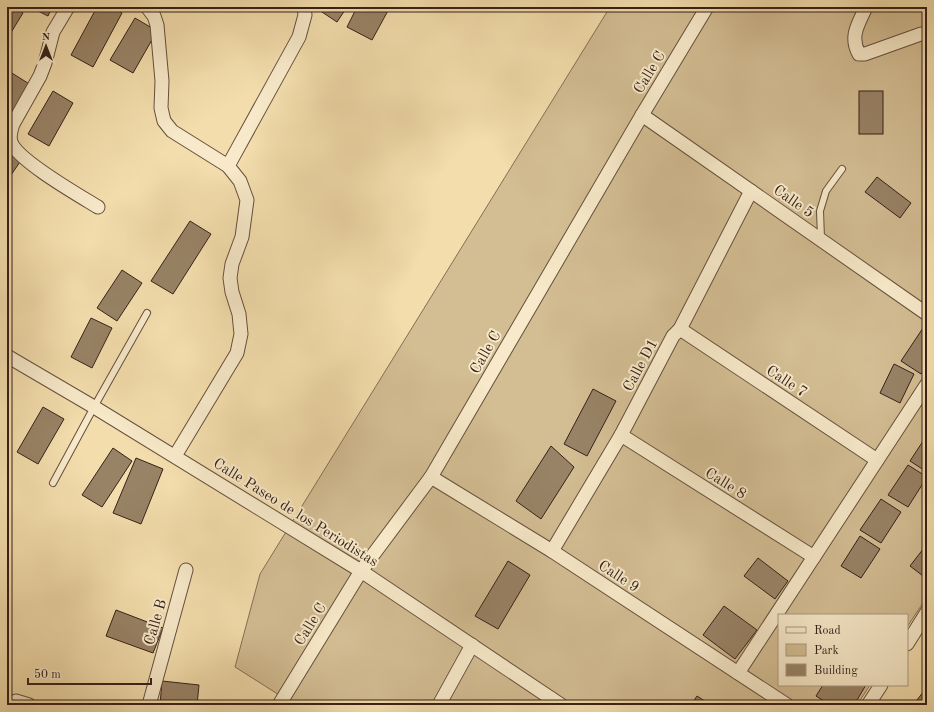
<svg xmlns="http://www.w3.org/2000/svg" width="934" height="712" viewBox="0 0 934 712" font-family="'Old Standard TT',serif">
<rect width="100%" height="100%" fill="#f3ddac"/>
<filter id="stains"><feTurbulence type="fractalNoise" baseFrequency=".005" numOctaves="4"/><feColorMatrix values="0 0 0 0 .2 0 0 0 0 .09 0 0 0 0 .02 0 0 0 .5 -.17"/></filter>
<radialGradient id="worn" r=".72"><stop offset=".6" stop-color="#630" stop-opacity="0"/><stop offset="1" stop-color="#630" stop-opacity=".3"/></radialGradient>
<!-- green -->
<polygon fill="#d3bd93" stroke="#846f56" points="610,7 927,7 927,597 907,627 907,615 779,615 779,685 870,685 857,705 295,705 235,667 260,574"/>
<!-- building -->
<g fill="#988366" stroke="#36211a">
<polygon points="8,7 14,7 23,13 7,39"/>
<polygon points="30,7 52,7 48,16"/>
<polygon points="97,7 111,7 122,13 93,67 71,55"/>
<polygon points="317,7 347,7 337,22 316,8"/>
<polygon points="357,7 390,7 372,40 347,27"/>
<polygon points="135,18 157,31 133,73 110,60"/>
<polygon points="7,70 31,85 7,124"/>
<polygon points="53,91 73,103 49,146 28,134"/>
<rect x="859" y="91" width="24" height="43"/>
<polygon points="7,149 22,159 11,175 7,172"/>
<polygon points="877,177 911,203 900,218 865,192"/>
<polygon points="190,221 211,234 173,294 151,281"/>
<polygon points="122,270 142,283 117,321 97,308"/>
<polygon points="91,318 112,328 92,368 71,357"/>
<polygon points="923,328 927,330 927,366 921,374 901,361"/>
<polygon points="894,364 914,374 900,403 880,393"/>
<polygon points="593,389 616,401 587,456 564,444"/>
<polygon points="43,407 64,419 38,464 17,452"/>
<polygon points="927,435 927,472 910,461"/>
<polygon points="551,446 574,467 541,519 516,501"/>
<polygon points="113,448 132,461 102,507 82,495"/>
<polygon points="136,458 163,469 141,524 113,513"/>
<polygon points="908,465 927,477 908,507 888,495"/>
<polygon points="881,499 901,512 881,543 860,530"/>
<polygon points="860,536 880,549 861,578 841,566"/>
<polygon points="927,544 927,579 910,566"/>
<polygon points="758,558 788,581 775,599 744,576"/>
<polygon points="508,561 530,575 498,629 475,616"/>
<polygon points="724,606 757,630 735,659 703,635"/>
<polygon points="116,610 163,628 153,653 106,636"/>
<polygon points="162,681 199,685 197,705 160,705"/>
<polygon points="823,685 866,685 854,705 830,705 816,696"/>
<polygon points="924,691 927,694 927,705 913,705"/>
<polygon points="697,696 711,705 691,705"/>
</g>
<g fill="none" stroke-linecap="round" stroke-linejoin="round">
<defs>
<g id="service">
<polyline points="821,238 820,211 826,191 842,169"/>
<polyline points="53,483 94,407 147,313"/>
</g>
<g id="minor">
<path d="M68,7L53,32L45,63L40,76L13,124C11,130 9,136 11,142C17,160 80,196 98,207"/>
<polyline points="147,7 154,16 157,25 162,81 161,108 164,121 172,131 228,166 240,181 247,200 242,237 232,264 230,278 232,292 239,314 241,334 237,353 175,456"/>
<path d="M866,7C859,23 849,36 859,54H865L921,34"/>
<polyline points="642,115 927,314"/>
<polyline points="228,166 299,37 305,15 304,7"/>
<polyline points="680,329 877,460"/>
<polyline points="7,356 94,407 361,571 561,705"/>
<polyline points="621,435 814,557"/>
<polyline points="431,477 552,551 787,705"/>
<polyline points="552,551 621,435 673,336 680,329 751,191"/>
<polyline points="907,644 927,612"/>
<polyline points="738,673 927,384"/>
<polyline points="16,701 29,705"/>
<polyline points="149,705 186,570"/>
<polyline points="279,705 361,571 431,477 642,115 707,7"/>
<polyline points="439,705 472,645"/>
<polyline points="868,705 881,685"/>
</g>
</defs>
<!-- service casing -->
<use href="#service" stroke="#65503e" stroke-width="8"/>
<!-- minor casing -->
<use href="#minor" stroke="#65503e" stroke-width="15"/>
<!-- service -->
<use href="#service" stroke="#f7e9c9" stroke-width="6"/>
<!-- minor -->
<use href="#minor" stroke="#f7e9c9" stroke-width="13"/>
</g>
<g text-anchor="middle" stroke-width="4" stroke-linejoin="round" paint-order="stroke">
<!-- street labels -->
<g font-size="15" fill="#36211a" stroke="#f7e9c9">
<text transform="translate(649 72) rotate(-59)" y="5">Calle C</text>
<text transform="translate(794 201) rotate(35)" y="5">Calle 5</text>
<text transform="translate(485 352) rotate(-60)" y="5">Calle C</text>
<text transform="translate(640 365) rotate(-62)" y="5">Calle D1</text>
<text transform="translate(787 381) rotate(33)" y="5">Calle 7</text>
<text transform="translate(726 483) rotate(32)" y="5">Calle 8</text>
<text transform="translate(296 512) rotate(32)" y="5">Calle Paseo de los Periodistas</text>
<text transform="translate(619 576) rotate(33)" y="5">Calle 9</text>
<text transform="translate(155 622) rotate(-74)" y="5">Calle B</text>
<text transform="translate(310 624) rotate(-58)" y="5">Calle C</text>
</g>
</g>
<!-- margin -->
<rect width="934" height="712" fill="none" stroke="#f3ddac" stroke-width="24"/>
<rect x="8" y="8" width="918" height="696" fill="none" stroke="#36211a" stroke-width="2"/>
<rect x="12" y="12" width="910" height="688" fill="none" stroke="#36211a"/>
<!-- legend -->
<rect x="778" y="614" width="130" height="72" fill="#f7e9c9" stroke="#aa9983"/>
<rect x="786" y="627" width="20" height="6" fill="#f7e9c9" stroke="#aa9983"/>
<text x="814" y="634" font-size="12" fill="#36211a">Road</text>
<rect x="786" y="644" width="20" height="12" fill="#d3bd93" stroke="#aa9983"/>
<text x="814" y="654" font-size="12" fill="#36211a">Park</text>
<rect x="786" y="664" width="20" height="12" fill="#988366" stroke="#aa9983"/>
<text x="814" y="674" font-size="12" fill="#36211a">Building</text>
<!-- north arrow -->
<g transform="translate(46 46)" stroke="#f7e9c9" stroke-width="3" paint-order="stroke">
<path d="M0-3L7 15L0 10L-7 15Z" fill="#36211a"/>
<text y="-6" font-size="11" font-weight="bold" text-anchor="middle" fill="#36211a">N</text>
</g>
<!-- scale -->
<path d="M28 678v6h123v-6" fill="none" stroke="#36211a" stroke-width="2"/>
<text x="34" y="678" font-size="12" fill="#36211a" stroke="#f7e9c9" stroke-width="3" paint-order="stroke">50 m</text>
<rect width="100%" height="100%" filter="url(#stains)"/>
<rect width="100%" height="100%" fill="url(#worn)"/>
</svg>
